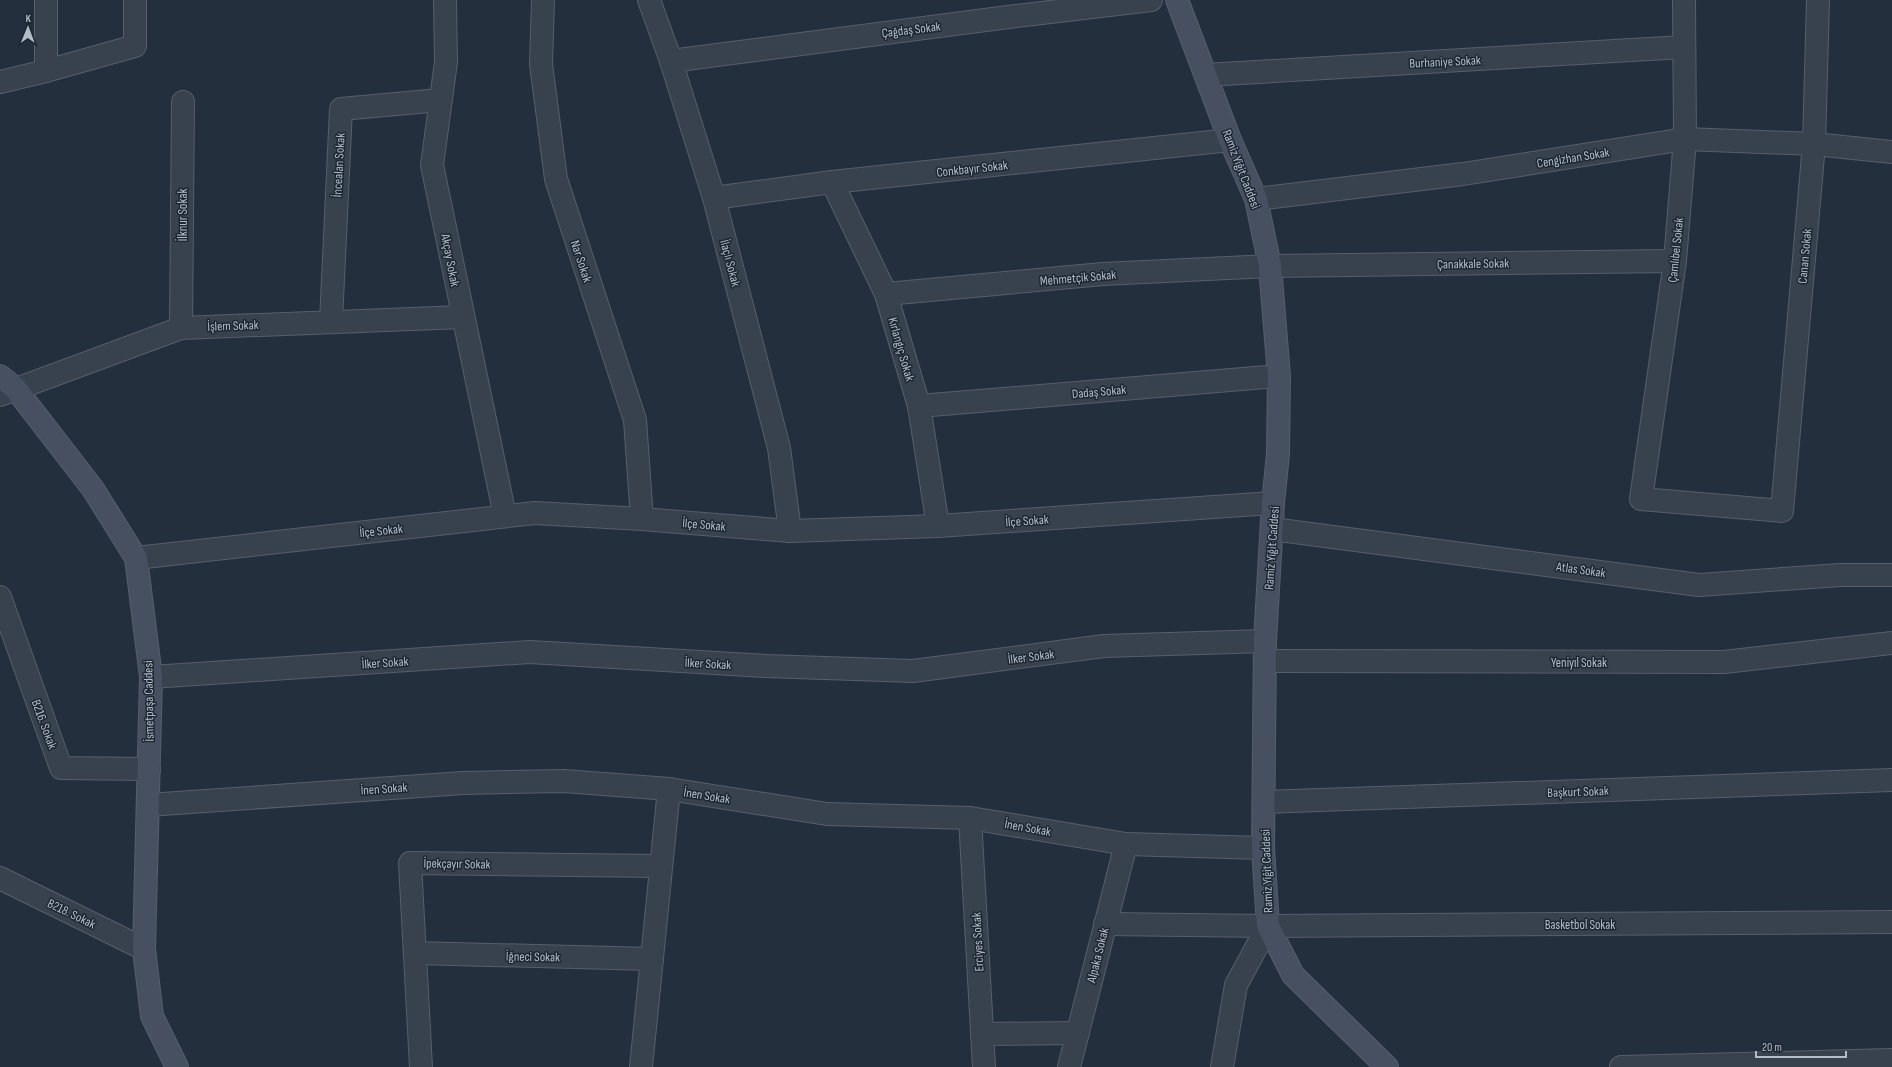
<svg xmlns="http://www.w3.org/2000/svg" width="1892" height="1067" viewBox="0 0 1892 1067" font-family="'Sofia Sans Condensed',sans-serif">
<rect width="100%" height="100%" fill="#242f3e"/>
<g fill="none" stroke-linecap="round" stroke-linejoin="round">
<defs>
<g id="minor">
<polyline points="46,0 46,71"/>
<polyline points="445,0 446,62 432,165 505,516"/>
<polyline points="543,0 541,64 556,179 635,420 642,519"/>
<polyline points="649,0 671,61 714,198 779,448 790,531"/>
<polyline points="1684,0 1685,139 1675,261 1641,499 1782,511 1814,144 1818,0"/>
<polyline points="671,61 1016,16 1151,0"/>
<polyline points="1206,75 1683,47"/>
<polyline points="0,82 46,71 135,46 135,0"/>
<polyline points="832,182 886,294 919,406 938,526"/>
<polyline points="714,198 832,182 1230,140"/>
<polyline points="1256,199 1463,174 1685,139 1814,144 1892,152"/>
<polyline points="886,294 1103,274 1270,266 1675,261"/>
<polyline points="331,321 341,109 440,100"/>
<polyline points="181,328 183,102"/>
<polyline points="0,395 181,328 462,317"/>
<polyline points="919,406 1279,376"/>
<polyline points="1272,529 1699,585 1840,575 1892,575"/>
<polyline points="136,558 535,513 642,519 790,531 938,526 1273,503"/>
<polyline points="0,597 61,768 149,769"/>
<polyline points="1265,661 1724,662 1892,643"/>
<polyline points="151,677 530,652 766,666 913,671 1104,646 1265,641"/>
<polyline points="1265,802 1892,780"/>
<polyline points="148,805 463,783 564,781 669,789 827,814 970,818 1126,844 1263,848"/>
<polyline points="970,818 984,1067"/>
<polyline points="0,878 144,949"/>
<polyline points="1105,924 1268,926 1892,922"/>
<polyline points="415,953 652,959"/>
<polyline points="982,1034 1078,1033"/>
<polyline points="421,1067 410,863 661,866"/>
<polyline points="641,1067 669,789"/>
<polyline points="1069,1067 1126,844"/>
<polyline points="1222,1067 1236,985 1268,926"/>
<polyline points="1621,1067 1892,1060"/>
</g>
<g id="secondary">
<polyline points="1177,0 1230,140 1256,199 1270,266 1279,376 1278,454 1273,503 1265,641 1263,848 1268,926 1293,975 1387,1067"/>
<polyline points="0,376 15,388 93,489 136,558 151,677 144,949 152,1016 177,1067"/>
</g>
</defs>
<!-- minor casing -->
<use href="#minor" stroke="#565f6c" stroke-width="24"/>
<!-- secondary casing -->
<use href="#secondary" stroke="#565f6c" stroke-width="24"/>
<!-- minor -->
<use href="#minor" stroke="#38414e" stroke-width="22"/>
<!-- secondary -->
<use href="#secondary" stroke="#465061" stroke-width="22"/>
</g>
<g text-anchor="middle" stroke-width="3" stroke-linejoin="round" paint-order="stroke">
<!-- street labels -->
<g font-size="13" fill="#b4bcc9" stroke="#1d2633">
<text transform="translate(911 29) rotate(-7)" y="5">Çağdaş Sokak</text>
<text transform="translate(1445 61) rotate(-3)" y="5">Burhaniye Sokak</text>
<text transform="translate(1573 157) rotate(-9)" y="5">Cengizhan Sokak</text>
<text transform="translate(338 165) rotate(-87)" y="5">İncealan Sokak</text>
<text transform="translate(972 168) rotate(-6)" y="5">Conkbayır Sokak</text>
<text transform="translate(1242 169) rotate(69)" y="5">Ramiz Yiğit Caddesi</text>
<text transform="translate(182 215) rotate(-90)" y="5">İlknur Sokak</text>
<text transform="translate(1675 250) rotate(-84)" y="5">Çamlıbel Sokak</text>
<text transform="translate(1804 256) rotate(-85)" y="5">Canan Sokak</text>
<text transform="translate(451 260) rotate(79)" y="5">Akçay Sokak</text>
<text transform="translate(582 261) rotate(72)" y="5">Nar Sokak</text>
<text transform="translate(731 263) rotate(75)" y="5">İlaçlı Sokak</text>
<text transform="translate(1473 263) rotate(-1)" y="5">Çanakkale Sokak</text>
<text transform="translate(1078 277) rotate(-5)" y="5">Mehmetçik Sokak</text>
<text transform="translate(233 325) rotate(-2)" y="5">İşlem Sokak</text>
<text transform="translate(902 349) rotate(74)" y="5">Kırlangıç Sokak</text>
<text transform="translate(1099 391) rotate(-5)" y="5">Dadaş Sokak</text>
<text transform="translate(1027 520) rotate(-4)" y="5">İlçe Sokak</text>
<text transform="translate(704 524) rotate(5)" y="5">İlçe Sokak</text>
<text transform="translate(381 530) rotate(-6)" y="5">İlçe Sokak</text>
<text transform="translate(1271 548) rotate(-86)" y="5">Ramiz Yiğit Caddesi</text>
<text transform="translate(1581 569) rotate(8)" y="5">Atlas Sokak</text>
<text transform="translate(1031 656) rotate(-7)" y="5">İlker Sokak</text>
<text transform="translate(385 662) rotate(-4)" y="5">İlker Sokak</text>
<text x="1579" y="667">Yeniyıl Sokak</text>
<text transform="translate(708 663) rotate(3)" y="5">İlker Sokak</text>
<text transform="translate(148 701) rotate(-91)" y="5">İsmetpaşa Caddesi</text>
<text transform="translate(45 724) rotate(70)" y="5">B216. Sokak</text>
<text transform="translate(384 788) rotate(-4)" y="5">İnen Sokak</text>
<text transform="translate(1578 791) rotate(-2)" y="5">Başkurt Sokak</text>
<text transform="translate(707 795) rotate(9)" y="5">İnen Sokak</text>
<text transform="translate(1028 827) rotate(10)" y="5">İnen Sokak</text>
<text transform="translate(457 863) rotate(1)" y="5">İpekçayır Sokak</text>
<text transform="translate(1266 871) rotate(-92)" y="5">Ramiz Yiğit Caddesi</text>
<text transform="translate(72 913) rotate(26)" y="5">B218. Sokak</text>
<text x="1580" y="929">Basketbol Sokak</text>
<text transform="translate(977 942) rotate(-93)" y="5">Erciyes Sokak</text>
<text transform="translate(1097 955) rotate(-76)" y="5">Alpaka Sokak</text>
<text transform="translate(533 956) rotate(1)" y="5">İğneci Sokak</text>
</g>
</g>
<!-- north arrow -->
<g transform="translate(28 28) rotate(1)" stroke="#1d2633" stroke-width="3" paint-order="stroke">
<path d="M0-3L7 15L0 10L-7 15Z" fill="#b4bcc9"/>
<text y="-6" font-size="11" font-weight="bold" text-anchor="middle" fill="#b4bcc9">K</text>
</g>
<!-- scale -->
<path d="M1756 1051v6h90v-6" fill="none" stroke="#b4bcc9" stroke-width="2"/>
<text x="1762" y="1051" font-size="12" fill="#b4bcc9" stroke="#1d2633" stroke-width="3" paint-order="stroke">20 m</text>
</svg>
